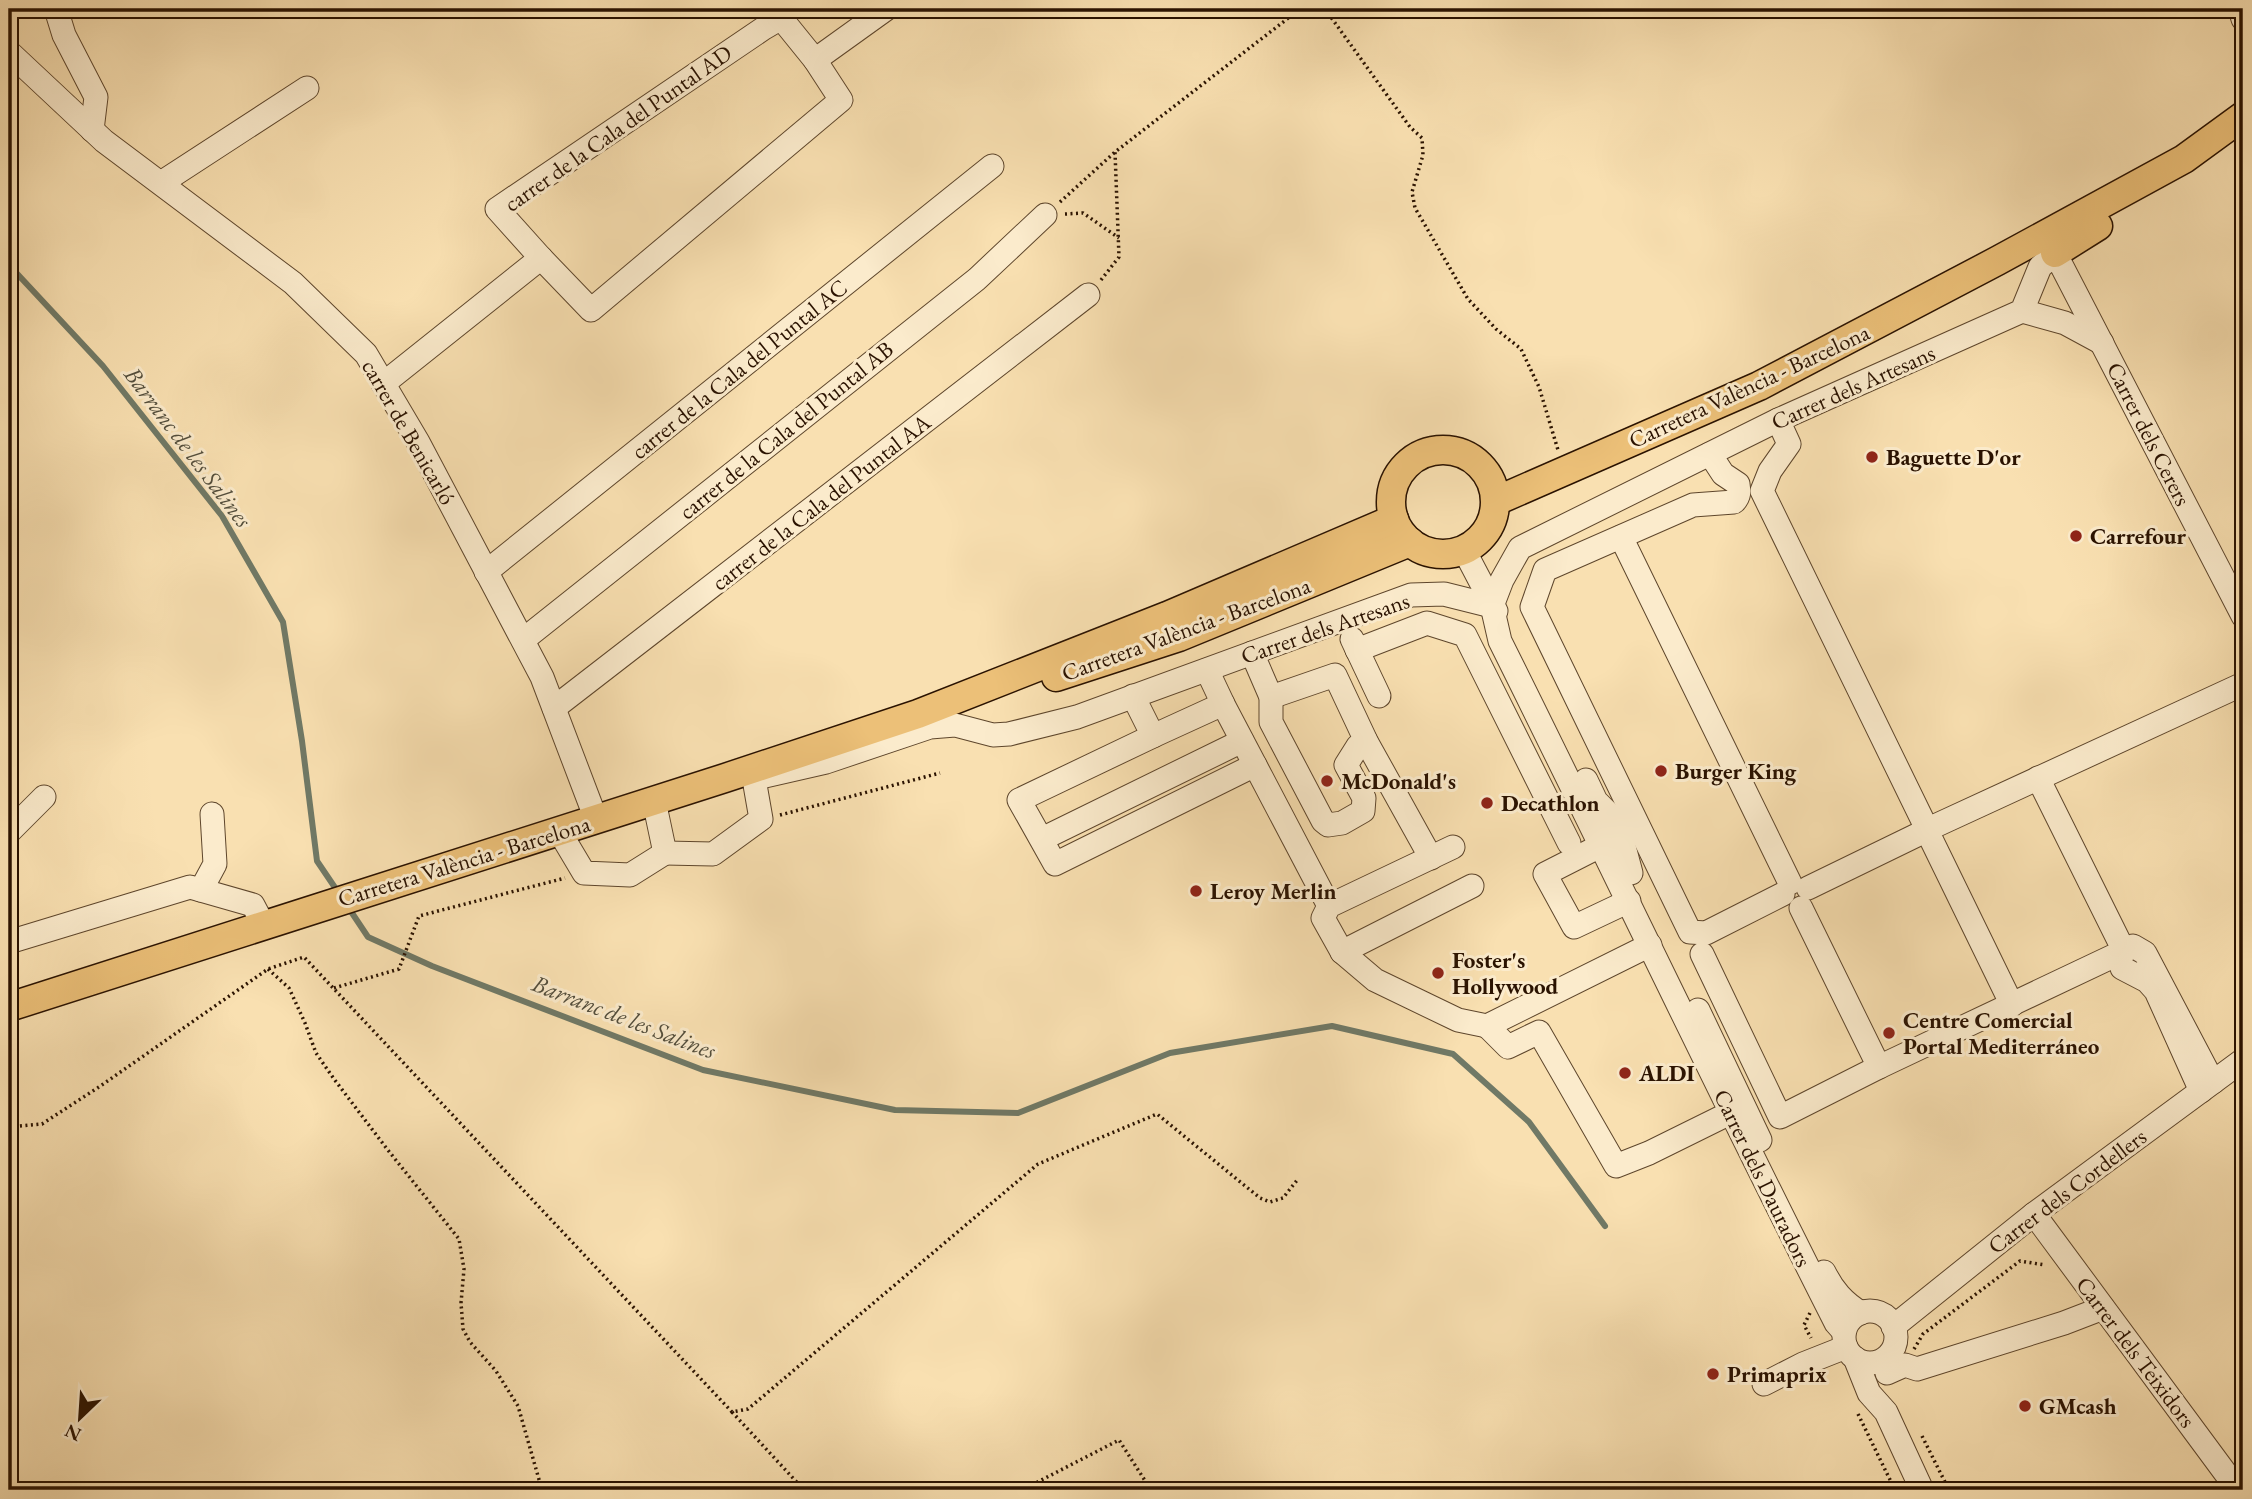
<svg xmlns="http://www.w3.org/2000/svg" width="2252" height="1499" viewBox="0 0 2252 1499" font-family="'EB Garamond',serif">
<rect width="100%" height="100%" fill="#f9e0b1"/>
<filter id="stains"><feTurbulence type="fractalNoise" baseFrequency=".00286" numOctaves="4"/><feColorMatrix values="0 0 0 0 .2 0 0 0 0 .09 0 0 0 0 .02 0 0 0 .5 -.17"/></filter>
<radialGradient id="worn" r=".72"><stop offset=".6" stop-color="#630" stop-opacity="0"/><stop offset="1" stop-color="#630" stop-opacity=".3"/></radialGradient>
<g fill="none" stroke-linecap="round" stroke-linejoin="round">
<!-- stream -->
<g stroke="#707966" stroke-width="6">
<polyline points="9,265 103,366 222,516 283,622 302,741 317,861 338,892"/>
<polyline points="348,907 368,937 432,966 703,1070 895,1110 1018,1113 1170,1053 1332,1026 1453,1054 1529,1122 1605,1226"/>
</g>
<defs>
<g id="minor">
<polyline points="56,9 64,35 96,97 92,130"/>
<polyline points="2240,9 2243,19"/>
<polyline points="9,52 104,141 293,283 366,354 418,442 542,677 596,819"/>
<polyline points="161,183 307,88"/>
<polyline points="541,258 591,310 841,100 815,60"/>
<polyline points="2022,311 2065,323 2102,343"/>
<polyline points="383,384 541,258 497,209 764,28 781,18 815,60 886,9"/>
<polyline points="1778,420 1789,444 1770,471 1762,491 1923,821"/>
<path d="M1710,454L1723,474L1738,484C1739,491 1740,496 1734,502L1693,505L1545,570L1532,607L1690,932L1706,933L1783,894"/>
<polyline points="1621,537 1790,883"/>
<polyline points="1464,550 1496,611"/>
<polyline points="486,572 992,166"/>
<polyline points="1492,606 1502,580 1520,548 1778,420 2022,311 2040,267 2055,253 2243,616"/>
<path d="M1492,606L1500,641C1613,868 1721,1097 1836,1323L1844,1332"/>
<polyline points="1352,639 1379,696"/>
<polyline points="523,640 977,279 1045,215"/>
<polyline points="1357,650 1427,623 1465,635 1569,843"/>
<polyline points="1252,653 1271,697 1271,722 1323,821 1328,825 1342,823 1363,811 1364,798 1346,765 1358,746 1366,741"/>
<polyline points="1207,670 1223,704 1329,906"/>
<polyline points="1133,696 1153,736 1019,800 1055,864 1255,765"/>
<polyline points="1271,697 1335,675 1366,741 1431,858"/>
<polyline points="554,708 1088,295"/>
<polyline points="1153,736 1223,704"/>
<polyline points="756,778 826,762 930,727 955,725 993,735 1009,734 1077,717 1411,595 1444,594 1492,606"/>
<polyline points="1586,780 1596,801 1609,814 1622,839 1631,873"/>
<polyline points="1937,825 2243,684"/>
<polyline points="559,831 584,873 630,875 665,853 654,801"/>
<polyline points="9,832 44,797"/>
<polyline points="1042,839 1242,741"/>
<polyline points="1932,841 2012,1005"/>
<polyline points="1602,845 1545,874 1574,927 1629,901"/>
<polyline points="1453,847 1329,906 1323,918 1342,952 1375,980 1458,1020 1487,1026 1650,945"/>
<polyline points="665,853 713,854 761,819 754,779"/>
<polyline points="1808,888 1917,835"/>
<polyline points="201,890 215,864 212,814"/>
<polyline points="1801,908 1879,1067"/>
<polyline points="9,942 190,887 253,905 263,924"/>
<polyline points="1342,952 1472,886"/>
<polyline points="1702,954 1780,1117 1879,1067 2124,951 2038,778"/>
<polyline points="1698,1010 1760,1140"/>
<polyline points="1487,1026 1508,1047 1539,1032 1616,1166 1649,1153 1730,1113"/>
<path d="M2201,1091L2156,991L2147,981L2122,968C2119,957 2122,951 2133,946L2145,953L2213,1082"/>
<polyline points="2034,1214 2238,1490"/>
<path d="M1824,1272C1833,1290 1843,1302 1861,1313"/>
<circle cx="1870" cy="1337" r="26"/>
<polyline points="1893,1327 2034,1214 2243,1060"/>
<polyline points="1855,1358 1869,1393 1886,1412 1922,1490"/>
<polyline points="1887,1373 1905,1365 1917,1369 2064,1323 2103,1308"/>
<polyline points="1764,1384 1803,1364 1846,1347"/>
</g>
<g id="major">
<polyline points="2055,253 2098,226"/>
<circle cx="1443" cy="502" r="52"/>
<polyline points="1496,501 1759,386 1997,261 2184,159 2243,116"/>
<polyline points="1056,677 1179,637 1410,542"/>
<polyline points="9,1007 725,778 918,714 1167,616 1394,519"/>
</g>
</defs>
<!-- minor casing -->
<use href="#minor" stroke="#5e462c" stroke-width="25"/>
<!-- major casing -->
<use href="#major" stroke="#2a1200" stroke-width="31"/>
<!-- path -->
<g stroke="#2a1200" stroke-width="3.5" stroke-dasharray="2 3.5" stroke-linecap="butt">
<polyline points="1325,9 1410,127 1422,138 1423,155 1412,192 1415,208 1468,299 1496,329 1521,349 1539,387 1558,450"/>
<polyline points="1060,202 1115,152 1300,9"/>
<polyline points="1065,214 1083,213 1119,238"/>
<polyline points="1101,280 1119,257 1115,152"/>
<polyline points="780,815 940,773"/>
<polyline points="268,969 289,988 305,1023 316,1053 334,1079 387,1149 459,1239 464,1269 461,1303 463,1329 470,1342 496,1371 518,1406 542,1490"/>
<polyline points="334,988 399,969 419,916 565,878"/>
<polyline points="9,1127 42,1124 99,1087 268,969 304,957 732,1412 748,1409 1038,1164 1157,1114 1260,1198 1270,1202 1283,1198 1298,1179"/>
<polyline points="1810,1313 1804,1325 1811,1338"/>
<polyline points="1914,1349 1923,1334 2020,1261 2045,1265"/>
<polyline points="732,1412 804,1490"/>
<polyline points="1858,1414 1895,1490"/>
<polyline points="1922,1436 1949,1490"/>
<polyline points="1022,1490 1119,1440 1151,1490"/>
</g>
<!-- minor -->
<use href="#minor" stroke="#fbebcc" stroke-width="23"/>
<!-- major -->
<use href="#major" stroke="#ecc078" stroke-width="28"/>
</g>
<!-- markers -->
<g fill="#8f2418" stroke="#fbebcc" stroke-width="2.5">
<circle cx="1872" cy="457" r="7"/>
<circle cx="2076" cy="536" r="7"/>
<circle cx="1661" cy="771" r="7"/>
<circle cx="1327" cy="781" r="7"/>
<circle cx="1487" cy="803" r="7"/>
<circle cx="1196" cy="891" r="7"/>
<circle cx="1438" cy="973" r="7"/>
<circle cx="1889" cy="1033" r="7"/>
<circle cx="1625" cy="1073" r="7"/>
<circle cx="1713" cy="1374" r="7"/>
<circle cx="2025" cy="1406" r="7"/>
</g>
<g text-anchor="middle" stroke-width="6" stroke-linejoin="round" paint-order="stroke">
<!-- street labels -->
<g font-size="23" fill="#2a1200" stroke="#fbebcc">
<text transform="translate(618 128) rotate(-35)" y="8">carrer de la Cala del Puntal AD</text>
<text transform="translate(739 369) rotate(-39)" y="8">carrer de la Cala del Puntal AC</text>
<text transform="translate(1749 386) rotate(-25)" y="8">Carretera València - Barcelona</text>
<text transform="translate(1853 387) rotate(-24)" y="8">Carrer dels Artesans</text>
<text transform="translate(786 430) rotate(-39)" y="8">carrer de la Cala del Puntal AB</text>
<text transform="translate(409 432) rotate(60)" y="8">carrer de Benicarló</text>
<text transform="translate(2149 434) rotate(63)" y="8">Carrer dels Cerers</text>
<text transform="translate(821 502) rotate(-38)" y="8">carrer de la Cala del Puntal AA</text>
<text transform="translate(1325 628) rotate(-19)" y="8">Carrer dels Artesans</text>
<text transform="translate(1186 629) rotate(-20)" y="8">Carretera València - Barcelona</text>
<text transform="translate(464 861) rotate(-17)" y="8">Carretera València - Barcelona</text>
<text transform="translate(1763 1178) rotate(64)" y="8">Carrer dels Dauradors</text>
<text transform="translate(2067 1191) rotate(-37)" y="8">Carrer dels Cordellers</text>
<text transform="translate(2136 1352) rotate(53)" y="8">Carrer dels Teixidors</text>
</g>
<!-- poi labels -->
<g font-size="23" font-weight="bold" fill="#2a1200" stroke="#fbebcc" text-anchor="start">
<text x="1886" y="465">Baguette D'or</text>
<text x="2090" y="544">Carrefour</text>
<text x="1675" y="779">Burger King</text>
<text x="1341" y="789">McDonald's</text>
<text x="1501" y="811">Decathlon</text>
<text x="1210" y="899">Leroy Merlin</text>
<text x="1452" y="968">Foster's<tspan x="1452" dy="26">Hollywood</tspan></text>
<text x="1903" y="1028">Centre Comercial<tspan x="1903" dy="26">Portal Mediterráneo</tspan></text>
<text x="1639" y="1081">ALDI</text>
<text x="1727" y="1382">Primaprix</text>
<text x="2039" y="1414">GMcash</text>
</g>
<!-- water labels -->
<g font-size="24" font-style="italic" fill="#534e3c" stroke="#fbebcc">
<text transform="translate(188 447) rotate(53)" y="8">Barranc de les Salines</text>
<text transform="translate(624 1017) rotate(21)" y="8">Barranc de les Salines</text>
</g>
</g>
<!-- margin -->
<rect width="2252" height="1499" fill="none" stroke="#f9e0b1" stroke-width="35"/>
<rect x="10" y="10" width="2231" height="1478" fill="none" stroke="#2a1200" stroke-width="3.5"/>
<rect x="18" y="18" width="2217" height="1464" fill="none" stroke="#2a1200" stroke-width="2"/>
<!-- north arrow -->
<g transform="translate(80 1418) rotate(205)" stroke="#fbebcc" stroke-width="5" paint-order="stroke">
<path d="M0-5L12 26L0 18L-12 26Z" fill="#2a1200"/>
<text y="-10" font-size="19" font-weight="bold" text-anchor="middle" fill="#2a1200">N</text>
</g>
<rect width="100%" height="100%" filter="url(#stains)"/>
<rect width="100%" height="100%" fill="url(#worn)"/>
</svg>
